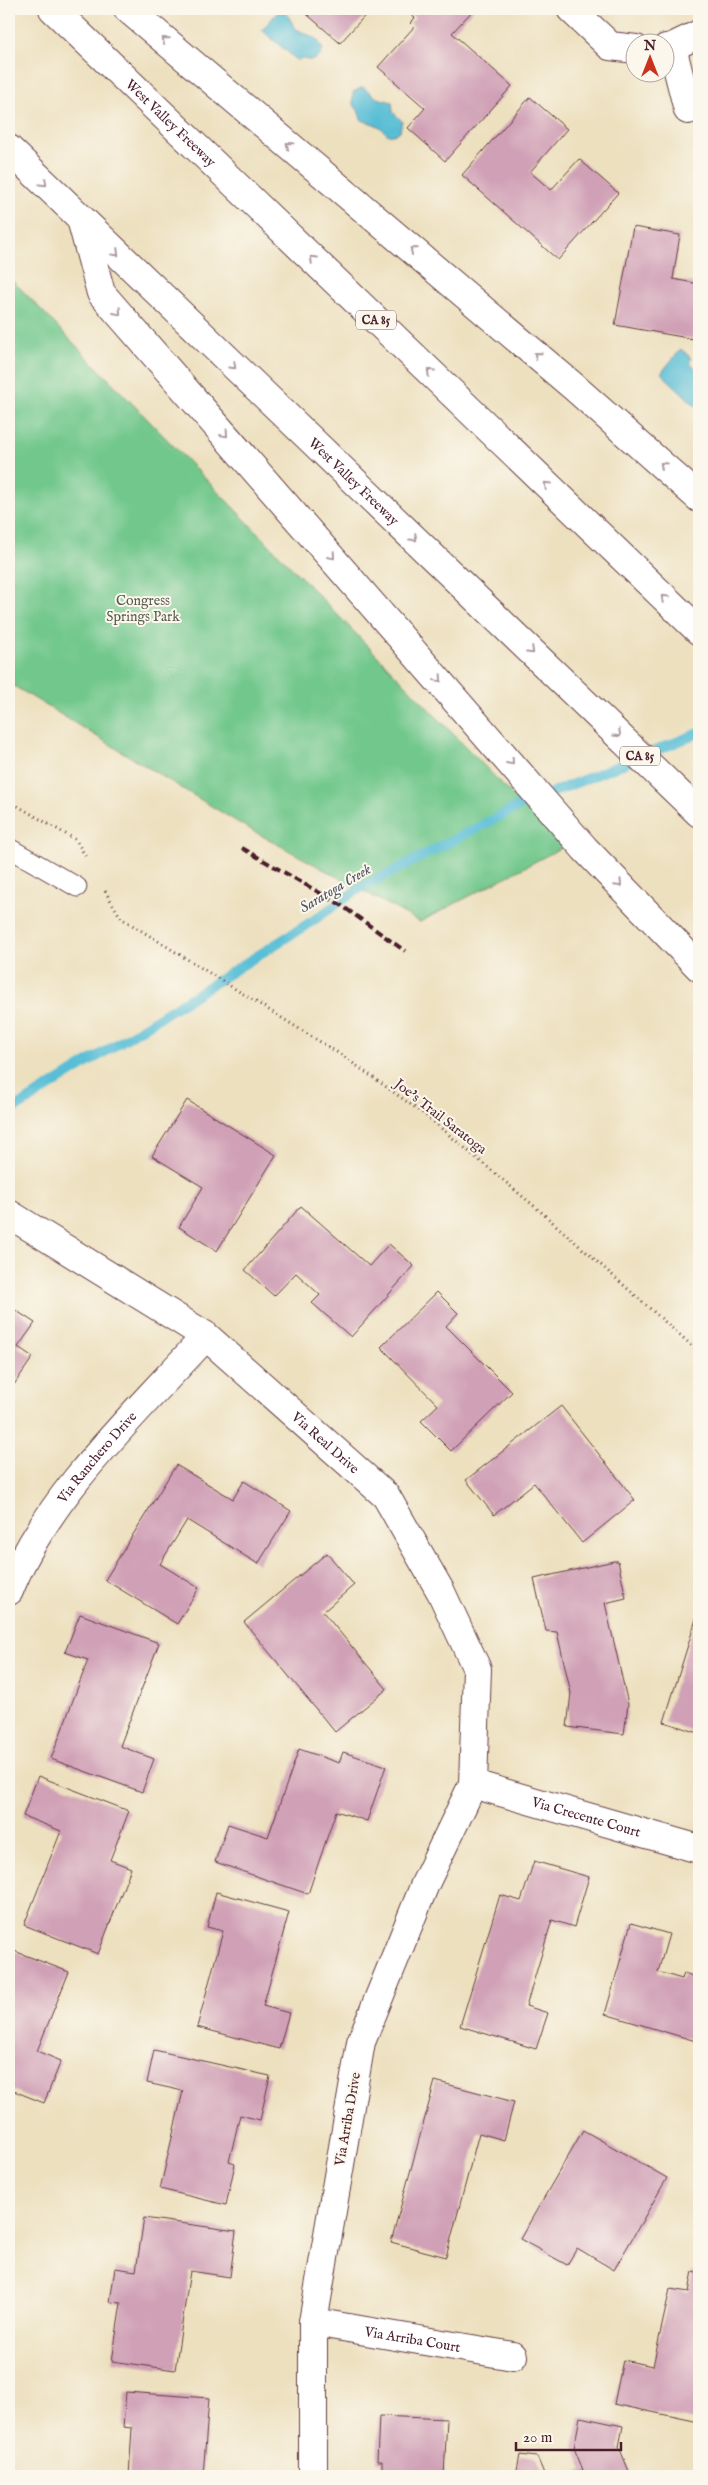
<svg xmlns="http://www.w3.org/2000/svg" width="708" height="2485" viewBox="0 0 708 2485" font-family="'IM FELL English',serif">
<rect width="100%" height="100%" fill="#fbf7ec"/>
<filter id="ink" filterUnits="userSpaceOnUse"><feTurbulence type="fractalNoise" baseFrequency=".02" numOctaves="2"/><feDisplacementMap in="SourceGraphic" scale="10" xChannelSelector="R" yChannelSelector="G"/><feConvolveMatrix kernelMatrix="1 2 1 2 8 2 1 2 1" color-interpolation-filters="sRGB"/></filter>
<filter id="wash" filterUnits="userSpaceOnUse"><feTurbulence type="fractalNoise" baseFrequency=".0096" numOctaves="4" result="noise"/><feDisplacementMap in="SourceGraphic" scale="20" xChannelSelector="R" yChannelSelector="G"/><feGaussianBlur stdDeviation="1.12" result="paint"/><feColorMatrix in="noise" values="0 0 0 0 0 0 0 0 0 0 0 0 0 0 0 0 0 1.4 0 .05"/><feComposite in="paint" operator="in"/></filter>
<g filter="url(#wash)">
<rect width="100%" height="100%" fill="#ede0bf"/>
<!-- green -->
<polygon fill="#71c78c" stroke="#5e735c" points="9,277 22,290 563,847 420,922 244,826 9,683"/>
<!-- water -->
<g fill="#58bed6" stroke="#516e80">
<path d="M278,12L286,13L296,29L317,39L323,50C319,61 310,62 301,58L298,61L262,30Z"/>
<path d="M363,87L377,98L392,102L393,112L402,121L400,131C385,142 387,129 376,125C371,122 366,123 361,119L358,110L353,104V92Z"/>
<polygon points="681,349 692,359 689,362 699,372 699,409 661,373"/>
</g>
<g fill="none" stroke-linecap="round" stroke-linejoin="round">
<!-- stream -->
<polyline stroke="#58bed6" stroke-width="10" points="9,1112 311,922 357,890 519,806 699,733"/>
</g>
<g id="blocks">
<!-- building -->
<g fill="#d0a0b6">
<polygon points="301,9 371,9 340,43"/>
<polygon points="404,9 474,9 452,33 512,86 445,161 408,128 425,108 378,67 414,27 410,23 415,18"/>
<polygon points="530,97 567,129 530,172 551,190 579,159 618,193 558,260 462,175"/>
<polygon points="633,227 680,235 673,279 699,284 699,340 615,325"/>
<polygon points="187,1100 276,1155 217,1251 179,1227 203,1187 152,1156"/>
<polygon points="301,1206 369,1266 389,1244 414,1266 351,1337 312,1303 320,1295 296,1273 274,1296 245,1270"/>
<polygon points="437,1292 458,1313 446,1326 512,1392 451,1451 421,1421 438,1405 381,1347"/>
<polygon points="9,1306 35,1323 18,1347 33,1357 9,1392"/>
<polygon points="561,1406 635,1500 582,1543 534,1483 494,1515 466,1480"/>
<polygon points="176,1465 233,1499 244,1481 291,1511 258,1564 187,1520 160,1564 199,1588 177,1624 105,1580"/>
<polygon points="327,1553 354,1585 323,1612 387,1689 335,1732 244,1622"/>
<polygon points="614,1561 618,1561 626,1598 605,1603 628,1704 624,1734 567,1727 571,1693 557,1632 546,1631 534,1579"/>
<polygon points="80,1614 159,1643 120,1746 154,1759 142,1792 51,1759 88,1660 65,1652"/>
<polygon points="697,1616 699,1617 699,1733 664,1722"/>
<polygon points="299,1749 339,1763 343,1752 386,1766 367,1821 336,1811 308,1894 215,1862 228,1824 268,1837"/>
<polygon points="38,1776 129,1811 110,1860 131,1868 98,1954 24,1925 61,1831 23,1816"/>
<polygon points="534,1861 589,1877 574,1927 552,1920 526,2006 548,2013 536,2049 460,2026 500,1895 521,1901"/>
<polygon points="216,1892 289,1912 263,2006 289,2013 279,2049 197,2027 223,1931 207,1927"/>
<polygon points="631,1923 669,1934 658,1972 682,1979 684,1973 699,1978 699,2042 605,2014"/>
<polygon points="9,1949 69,1972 37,2051 61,2061 44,2103 9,2089"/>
<polygon points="154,2050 270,2076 260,2120 240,2115 229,2162 235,2164 226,2205 160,2189 183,2091 147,2083"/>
<polygon points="435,2081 514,2102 504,2140 479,2133 446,2257 391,2242"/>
<polygon points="583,2130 667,2178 614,2270 577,2248 567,2265 520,2239"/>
<polygon points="144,2218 236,2231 230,2277 190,2271 175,2370 112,2361 121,2303 110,2302 115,2268 136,2271"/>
<polygon points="693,2271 699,2273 699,2422 614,2404 623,2360 653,2366 670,2289 689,2292"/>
<polygon points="126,2392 209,2398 203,2476 129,2476 132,2428 123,2427"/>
<polygon points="379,2416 447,2419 444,2476 382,2476 382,2461 377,2461"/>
<polygon points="580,2417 623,2426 619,2447 631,2476 567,2476 583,2470 574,2448"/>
<polygon points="520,2455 537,2457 545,2476 516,2476"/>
</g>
</g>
</g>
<g filter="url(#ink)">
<use href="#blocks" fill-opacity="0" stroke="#623c41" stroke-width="1"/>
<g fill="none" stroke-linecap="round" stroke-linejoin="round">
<defs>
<polyline id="lane" points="9,848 77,887"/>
<g id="street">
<polyline points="571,9 610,46 636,49"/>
<polyline points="672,47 688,110"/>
<polyline points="666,48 672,47 699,34"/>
<path id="s1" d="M9,1214L206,1336L386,1496L441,1592L477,1669L473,1784L425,1884L361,2042L313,2322V2476"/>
<path id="s2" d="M9,1591C46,1496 138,1411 206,1336"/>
<path id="s3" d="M473,1784L699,1849"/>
<path id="s4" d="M313,2322L513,2356"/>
</g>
<g id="highway">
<path id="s5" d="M53,9L699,631"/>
<polyline points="128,9 574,387 699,498"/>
<path id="s6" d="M9,149L699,813"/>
<polyline points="81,219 101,293 585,849 699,967"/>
</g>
</defs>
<!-- lane casing -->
<use href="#lane" stroke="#623c41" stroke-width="21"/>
<!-- street casing -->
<use href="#street" stroke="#623c41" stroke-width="30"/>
<!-- highway casing -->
<use href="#highway" stroke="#623c41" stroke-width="30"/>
<!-- path -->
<g stroke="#623c41" stroke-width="3" stroke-dasharray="1 4" stroke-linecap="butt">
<polyline points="9,801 76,840 87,859"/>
<polyline points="105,891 121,918 343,1056 424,1114 540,1211 699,1352"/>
</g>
<!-- lane -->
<use href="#lane" stroke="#fff" stroke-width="19"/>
<!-- street -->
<use href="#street" stroke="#fff" stroke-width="28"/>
<!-- highway -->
<use href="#highway" stroke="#fff" stroke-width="28"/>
<!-- rail -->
<polyline stroke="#4a1f2b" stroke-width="4" stroke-dasharray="8 4" stroke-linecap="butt" points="242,848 341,905 405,951"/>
</g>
<!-- one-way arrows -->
<defs><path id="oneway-chevron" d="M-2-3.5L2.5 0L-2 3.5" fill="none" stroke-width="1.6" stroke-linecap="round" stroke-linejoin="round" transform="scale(1.25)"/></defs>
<g stroke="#ae9aa0">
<use href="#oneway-chevron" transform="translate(165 40) rotate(-140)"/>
<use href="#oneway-chevron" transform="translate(289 145) rotate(-140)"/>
<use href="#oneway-chevron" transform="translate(44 183) rotate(44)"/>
<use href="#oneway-chevron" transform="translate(413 250) rotate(-140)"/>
<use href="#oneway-chevron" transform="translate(116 253) rotate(44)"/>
<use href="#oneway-chevron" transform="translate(313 259) rotate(-136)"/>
<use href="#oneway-chevron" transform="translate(118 312) rotate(49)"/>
<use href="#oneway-chevron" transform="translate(537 355) rotate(-140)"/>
<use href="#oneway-chevron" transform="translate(233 366) rotate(44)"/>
<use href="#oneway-chevron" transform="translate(430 372) rotate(-136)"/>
<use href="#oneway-chevron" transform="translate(225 434) rotate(49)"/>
<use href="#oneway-chevron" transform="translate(663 465) rotate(-138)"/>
<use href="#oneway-chevron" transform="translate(547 485) rotate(-136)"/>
<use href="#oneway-chevron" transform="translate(414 538) rotate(44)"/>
<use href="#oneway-chevron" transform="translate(332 556) rotate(49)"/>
<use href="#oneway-chevron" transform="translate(664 598) rotate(-136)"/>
<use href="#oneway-chevron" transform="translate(531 651) rotate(44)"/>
<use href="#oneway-chevron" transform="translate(439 679) rotate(49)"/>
<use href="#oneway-chevron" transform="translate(618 734) rotate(44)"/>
<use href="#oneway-chevron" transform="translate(511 762) rotate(49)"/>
<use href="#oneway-chevron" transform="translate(619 884) rotate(46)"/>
</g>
</g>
<g text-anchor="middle" stroke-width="4" stroke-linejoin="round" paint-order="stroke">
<!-- shield labels -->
<g fill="#fbf7ec" stroke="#7f6065" stroke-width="1">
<rect x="356" y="310.5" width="40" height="19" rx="4"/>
<rect x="620" y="746.5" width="40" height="19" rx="4"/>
</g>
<g font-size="12" font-weight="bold" fill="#4a1f2b">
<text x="376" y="324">CA 85</text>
<text x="640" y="760">CA 85</text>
</g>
<!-- street labels -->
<g font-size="14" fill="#4a1f2b" stroke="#fbf7ec">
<text dy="5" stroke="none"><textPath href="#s5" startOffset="164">West Valley Freeway</textPath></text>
<text dy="5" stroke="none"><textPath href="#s6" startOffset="479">West Valley Freeway</textPath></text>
<text transform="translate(441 1116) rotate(38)" y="5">Joe's Trail Saratoga</text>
<text dy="5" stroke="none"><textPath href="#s1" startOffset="392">Via Real Drive</textPath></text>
<text dy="5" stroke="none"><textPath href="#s2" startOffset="161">Via Ranchero Drive</textPath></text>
<text dy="5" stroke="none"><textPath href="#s3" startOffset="118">Via Crecente Court</textPath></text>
<text transform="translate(347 2119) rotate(-80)" y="5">Via Arriba Drive</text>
<text dy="5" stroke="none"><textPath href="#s4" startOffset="101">Via Arriba Court</textPath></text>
</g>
<!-- park labels -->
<g font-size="14" fill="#585a4d" stroke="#fbf7ec">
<text x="143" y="605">Congress<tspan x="143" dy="16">Springs Park</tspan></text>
</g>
<!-- water labels -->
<g font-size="15" font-style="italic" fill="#4f5767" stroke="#fbf7ec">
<text transform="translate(335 888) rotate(-31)" y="5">Saratoga Creek</text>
</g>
</g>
<!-- margin -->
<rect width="708" height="2485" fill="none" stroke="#fbf7ec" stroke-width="30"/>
<!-- north arrow -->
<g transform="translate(650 58)"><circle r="24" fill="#fbf7ec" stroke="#b4a19f"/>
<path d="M0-4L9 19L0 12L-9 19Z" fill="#c8321e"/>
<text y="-8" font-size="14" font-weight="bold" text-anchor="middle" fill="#4a1f2b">N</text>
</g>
<!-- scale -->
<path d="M516 2442v8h105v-8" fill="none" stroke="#4a1f2b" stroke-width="2.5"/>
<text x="523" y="2442" font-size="15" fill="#4a1f2b" stroke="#fbf7ec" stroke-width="4" paint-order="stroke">20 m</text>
</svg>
